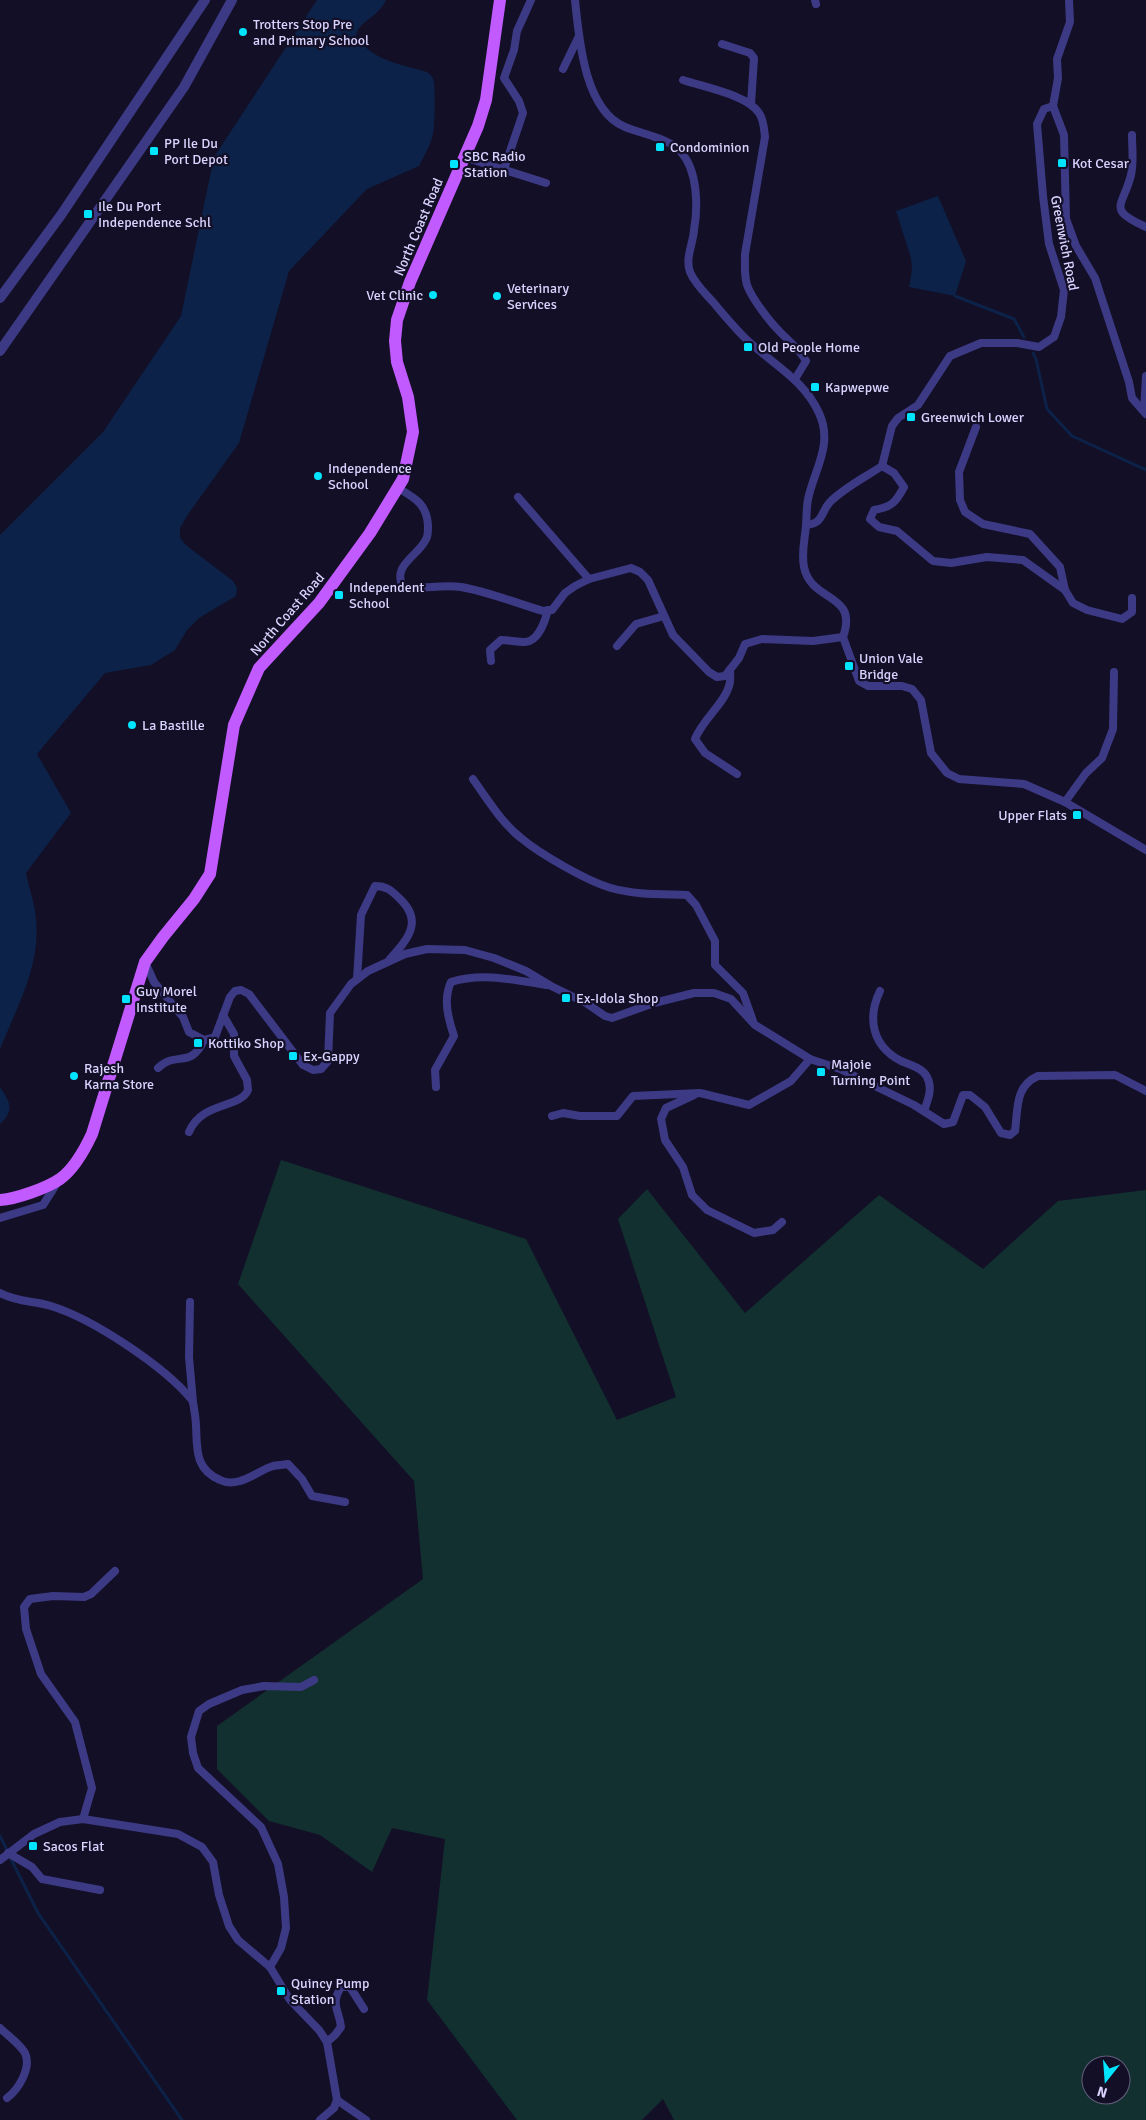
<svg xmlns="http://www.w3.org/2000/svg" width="1146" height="2120" viewBox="0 0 1146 2120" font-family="Signika,sans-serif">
<rect width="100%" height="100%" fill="#130f26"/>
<!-- green -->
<path fill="#12302f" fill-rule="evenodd" d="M281,1160L526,1239L617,1420L676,1397L618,1219L647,1189L745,1313L879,1195L983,1269L1058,1201L1146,1190V2120H674L663,2099L642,2120H517L427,2000L445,1839L392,1828L372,1872L320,1835L269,1821L217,1769V1726L423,1579L414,1481L238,1284ZM1091,2065H1121V2095H1091Z"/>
<!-- water -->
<g fill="#0c2248">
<path d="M317,0H386C378,18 359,21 356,35C371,61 401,64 427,72C431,75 433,77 434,82C435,88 435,127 433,133C431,145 424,156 419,166L367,189L289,271L239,443L189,513L180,528V538L187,546L233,581L237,588L236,596L199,618L187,630L175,650L151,665L105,673L37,754L71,813L26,873C29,888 35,904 36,919C41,965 17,1007 0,1049V535L103,432L181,316L214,157Z"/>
<polygon points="938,196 966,261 955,296 909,287 912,270 911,258 896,211"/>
<path d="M0,1087C10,1102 15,1110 0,1124Z"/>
</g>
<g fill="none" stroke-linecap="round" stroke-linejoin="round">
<!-- stream -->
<g stroke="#0c2248" stroke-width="3">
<polyline points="955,296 1014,319 1024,337"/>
<polyline points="1033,353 1036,359 1047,409 1072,436 1146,470"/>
<polyline points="0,1836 8,1852"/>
<polyline points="10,1857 38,1913 182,2120"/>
</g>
<!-- minor -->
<g stroke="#3d3a85" stroke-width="8">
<path d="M575,0C579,38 584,110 625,127C642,134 669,138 681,152C698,171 698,207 694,230C693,244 685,258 690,272C695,284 705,293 713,302C723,314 733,326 744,337C770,363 803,378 819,413C833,443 816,467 809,495C806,505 807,515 806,525C805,540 801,552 804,567C811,603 859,592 843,637L859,681L868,686H902L912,689L921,700L931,753L947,773L959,779L1024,784L1065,802L1146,850"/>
<polyline points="815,0 816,4"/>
<polyline points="722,44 750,53 754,58 751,104"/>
<polyline points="563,69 579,36"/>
<path d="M683,80C703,87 748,95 759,113C764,120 764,129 765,137L745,254C745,264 744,275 747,285C752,299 770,322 781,333C790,342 800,350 806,361L795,379"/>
<polyline points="1053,106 1058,78 1057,59 1070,22 1069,0"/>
<path d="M1132,135C1132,148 1134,162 1131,175C1123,207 1106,209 1146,227"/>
<polyline points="464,157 546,183"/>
<polyline points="504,169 523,113 519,101 504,78 514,50 517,31 531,0"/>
<polyline points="1144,411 1146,376"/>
<path d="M882,466L894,473L904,487C896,502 892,507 874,510L870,519L879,527L897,531L933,561L951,563L987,557L1023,560L1065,590L1060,567L1030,534L983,524L965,512L960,500L959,472L976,427"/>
<path d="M398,488C415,498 427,504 428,526C428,529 428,534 427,537C421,555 391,564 403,587C422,590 441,584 461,587C489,592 516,603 543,611L552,610L565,593L575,586L589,579L631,568L640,572L648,580L673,635L709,672L717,677L725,676L739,658L745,644L762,639L813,641L843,637"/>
<polyline points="518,497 589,579"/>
<path d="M806,525C824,523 820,513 830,502C845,487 864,478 882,466L892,426L898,418L918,405L950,356L981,343H1017L1039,347L1054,337L1061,317L1064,290L1049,244L1043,196L1037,124L1044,109L1053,106L1064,135L1066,219L1076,246L1095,278L1129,382L1132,398L1146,414"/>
<polyline points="1065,590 1073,603 1087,610 1122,619 1132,612 1132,598"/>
<polyline points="617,646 636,624 664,616"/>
<path d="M491,661L490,650L501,640C509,640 517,642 525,642C539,641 545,621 548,610"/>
<path d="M730,670C730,675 731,681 729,686C724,704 703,719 695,739L705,753L737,774"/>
<path d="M473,779C487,799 502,823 521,838C540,854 587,881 611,888C636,895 661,894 687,895L696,905L715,941V965L743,993L753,1021"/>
<polyline points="1065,802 1086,773 1102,758 1113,729 1114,672"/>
<path d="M145,962L154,982L183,1017L189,1032L204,1040L215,1037L230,997L235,991L241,990L249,994L303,1065L313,1070L321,1069L328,1061L330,1013L351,984L368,971L405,954L427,949L465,950L494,958L526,971L551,986L586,1003L605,1016L612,1018L654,1003L694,993H714L731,999L755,1025L810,1059L840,1069L914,1105L944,1124L953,1122L963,1095H970L985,1107L1001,1133L1010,1135L1015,1131C1018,1108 1015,1086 1038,1076L1115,1075L1146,1091"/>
<path d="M357,979L361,915L375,886C386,886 391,890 399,898C424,921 408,939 390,959"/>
<path d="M880,991C867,1018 872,1046 901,1061C910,1065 923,1068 927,1077C933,1088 928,1100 924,1111"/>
<path d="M158,1068C177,1050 190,1070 204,1040"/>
<path d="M436,1087L435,1070L454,1036C448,1018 443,999 451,982C482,972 515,980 546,985"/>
<polyline points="694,1095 666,1108 661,1119 665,1140 683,1167 692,1195 707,1210 754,1233 773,1230 782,1222"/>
<polyline points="552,1116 563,1113 580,1116 617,1116 633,1096 700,1093 749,1105 791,1081 810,1059"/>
<path d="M189,1132C202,1101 240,1109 248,1090L247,1080L234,1056V1034L223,1015"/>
<polyline points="0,1218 43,1205 57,1183"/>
<path d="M0,1293C20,1303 32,1300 51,1306C93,1319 164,1366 192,1400C194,1404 194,1410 195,1415C199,1441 190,1467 220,1480C238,1489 257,1471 273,1466C277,1465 283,1465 288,1464L302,1479L312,1496L345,1502"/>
<polyline points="190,1302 189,1357 193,1402"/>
<polyline points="83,1819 92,1788 75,1722 41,1674 26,1629 24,1607 30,1599 53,1596 84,1597 91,1594 115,1571"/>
<polyline points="8,1853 32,1867 42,1879 100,1890"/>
<polyline points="0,1860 34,1834 60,1822 83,1819 178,1834 202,1847 213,1862 219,1895 229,1926 238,1940 270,1967 290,2000 319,2030 327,2042 337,2100 334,2108 320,2120"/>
<polyline points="270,1967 281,1948 286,1928 284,1897 278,1864 261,1827 198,1768 193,1753 191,1737 199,1711 209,1704 242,1690 264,1686 301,1687 314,1680"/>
<path d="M0,2028C7,2035 20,2044 25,2053C32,2068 18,2090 7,2098"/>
<path d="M327,2042L335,2035L341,2027C339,2009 330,2005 341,1987H350L364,2009"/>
<polyline points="337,2100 366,2120"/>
</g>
<!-- tertiary -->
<g stroke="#3d3a85" stroke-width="10">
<polyline points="0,298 61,215 205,0"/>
<polyline points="0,351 184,87 232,0"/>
</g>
<!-- primary -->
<path stroke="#c25bff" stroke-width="12" d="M0,1200C16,1199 47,1188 60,1179C74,1169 85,1149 92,1134L145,962L163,937L194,899L210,874L234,725L259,668L319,603L370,533L403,479L413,432L408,397L397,362L395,341L397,320L410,282L478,126L486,100L500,0"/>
</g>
<!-- markers -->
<g fill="#00e5ff" stroke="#130f26" stroke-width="2">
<circle cx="243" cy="32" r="5"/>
<rect x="655" y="142" width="10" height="10" rx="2.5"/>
<rect x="149" y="146" width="10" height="10" rx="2.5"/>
<rect x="1057" y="158" width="10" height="10" rx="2.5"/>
<rect x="449" y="159" width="10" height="10" rx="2.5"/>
<rect x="83" y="209" width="10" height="10" rx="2.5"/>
<circle cx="433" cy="295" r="5"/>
<circle cx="497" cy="296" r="5"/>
<rect x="743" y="342" width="10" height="10" rx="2.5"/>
<rect x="810" y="382" width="10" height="10" rx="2.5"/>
<rect x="906" y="412" width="10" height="10" rx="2.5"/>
<circle cx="318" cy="476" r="5"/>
<rect x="334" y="590" width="10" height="10" rx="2.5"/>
<rect x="844" y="661" width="10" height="10" rx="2.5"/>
<circle cx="132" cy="725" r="5"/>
<rect x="1072" y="810" width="10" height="10" rx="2.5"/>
<rect x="561" y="993" width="10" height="10" rx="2.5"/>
<rect x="121" y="994" width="10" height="10" rx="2.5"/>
<rect x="193" y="1038" width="10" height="10" rx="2.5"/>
<rect x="288" y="1051" width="10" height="10" rx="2.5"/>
<rect x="816" y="1067" width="10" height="10" rx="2.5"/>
<circle cx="74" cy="1076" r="5"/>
<rect x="28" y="1841" width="10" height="10" rx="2.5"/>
<rect x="276" y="1986" width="10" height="10" rx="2.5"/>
</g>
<g text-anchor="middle" stroke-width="4.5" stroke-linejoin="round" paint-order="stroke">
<!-- poi labels -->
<g font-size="14" fill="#d9d4ff" stroke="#130f26" text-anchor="start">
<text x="253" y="29">Trotters Stop Pre<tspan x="253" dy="16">and Primary School</tspan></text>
<text x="164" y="148">PP Ile Du<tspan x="164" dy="16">Port Depot</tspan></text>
<text x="670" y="152">Condominion</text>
<text x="464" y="161">SBC Radio<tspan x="464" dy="16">Station</tspan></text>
<text x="1072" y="168">Kot Cesar</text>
<text x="98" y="211">Ile Du Port<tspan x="98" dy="16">Independence Schl</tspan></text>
<text x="507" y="293">Veterinary<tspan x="507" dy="16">Services</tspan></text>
<text x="423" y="300" text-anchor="end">Vet Clinic</text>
<text x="758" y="352">Old People Home</text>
<text x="825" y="392">Kapwepwe</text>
<text x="921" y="422">Greenwich Lower</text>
<text x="328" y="473">Independence<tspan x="328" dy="16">School</tspan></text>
<text x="349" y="592">Independent<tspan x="349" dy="16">School</tspan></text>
<text x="859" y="663">Union Vale<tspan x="859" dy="16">Bridge</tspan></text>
<text x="142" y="730">La Bastille</text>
<text x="1067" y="820" text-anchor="end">Upper Flats</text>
<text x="136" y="996">Guy Morel<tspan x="136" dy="16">Institute</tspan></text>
<text x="576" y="1003">Ex-Idola Shop</text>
<text x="208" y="1048">Kottiko Shop</text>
<text x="303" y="1061">Ex-Gappy</text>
<text x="831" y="1069">Majoie<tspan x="831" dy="16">Turning Point</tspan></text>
<text x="84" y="1073">Rajesh<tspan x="84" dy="16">Karna Store</tspan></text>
<text x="43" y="1851">Sacos Flat</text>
<text x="291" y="1988">Quincy Pump<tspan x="291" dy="16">Station</tspan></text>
</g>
<!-- street labels -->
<g font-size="14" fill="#d9d4ff" stroke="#130f26">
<text transform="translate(418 227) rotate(-67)" y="5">North Coast Road</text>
<text transform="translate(1065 243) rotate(79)" y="5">Greenwich Road</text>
<text transform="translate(287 614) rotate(-49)" y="5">North Coast Road</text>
</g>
</g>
<!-- north arrow -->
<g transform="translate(1106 2080) rotate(197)"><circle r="24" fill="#130f26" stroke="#625e7d"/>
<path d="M0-4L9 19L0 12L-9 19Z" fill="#00e5ff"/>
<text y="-8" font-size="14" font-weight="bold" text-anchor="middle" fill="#d9d4ff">N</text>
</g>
</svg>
